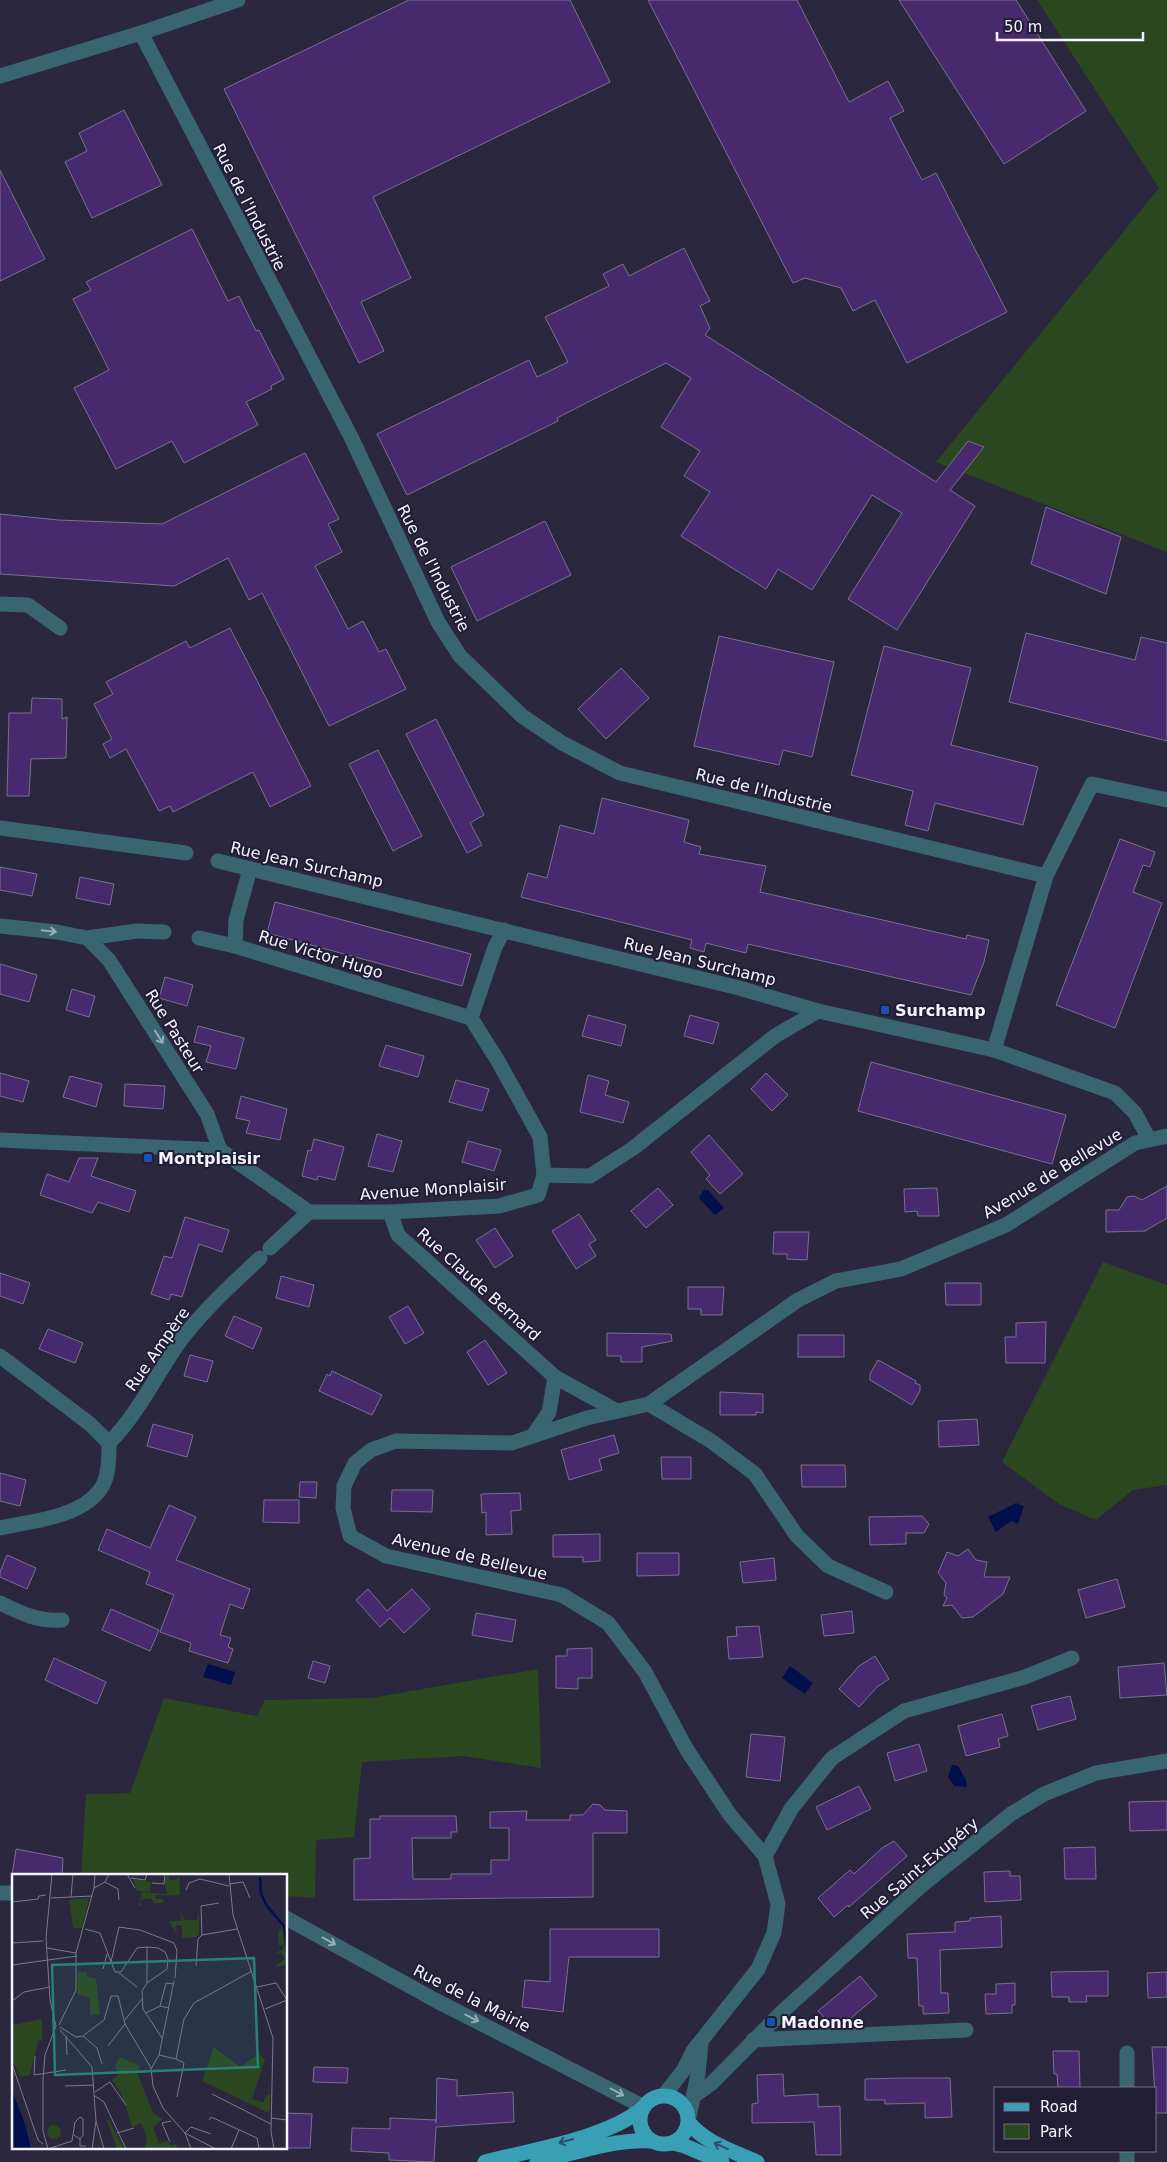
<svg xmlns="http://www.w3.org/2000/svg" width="1167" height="2162" viewBox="0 0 1167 2162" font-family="'DejaVu Sans',sans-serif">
<rect width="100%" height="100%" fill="#2a273f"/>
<!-- green -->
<g fill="#2b471f">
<polygon points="1037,0 1167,0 1167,552 936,462 1159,188"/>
<polygon points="1103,1262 1167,1285 1167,1485 1133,1490 1096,1520 1059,1504 1002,1462"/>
<polygon points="538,1669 541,1768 463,1756 362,1762 354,1837 316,1840 315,1898 286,1896 286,1876 81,1876 86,1794 130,1793 164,1698 257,1716 265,1700 371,1698"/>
</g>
<!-- water -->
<g fill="#01104d">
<polygon points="703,1190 708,1190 724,1208 715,1215 699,1198"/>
<polygon points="1016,1503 1024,1506 1018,1524 1011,1521 996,1532 988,1517"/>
<polygon points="208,1664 235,1672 231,1685 203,1677"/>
<polygon points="790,1666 813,1683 805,1694 782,1678"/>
<polygon points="952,1765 958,1766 966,1780 967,1787 954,1786 948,1777"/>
</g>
<!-- building -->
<g fill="#472a6e" stroke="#79708c">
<polygon points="409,0 570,0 610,82 373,197 411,278 361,302 384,351 359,363 224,89"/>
<polygon points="648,0 797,0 849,102 888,81 904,111 890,118 900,138 922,180 936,173 1007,312 907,363 875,300 853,311 841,288 805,278 793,283"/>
<polygon points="899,0 1016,0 1086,111 1004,164"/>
<polygon points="124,110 162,185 92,218 65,162 87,151 79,133"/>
<polygon points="0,170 45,259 0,281"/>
<polygon points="192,229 228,301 239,296 256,331 259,330 284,379 271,386 272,389 246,402 258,425 184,463 172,441 116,469 74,388 109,370 73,299 91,290 86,282"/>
<polygon points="684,248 710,301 700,306 710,328 705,335 936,482 968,441 984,447 950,490 975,506 897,630 848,599 902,513 872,495 812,590 778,569 766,589 681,536 710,492 684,476 700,451 661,427 691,378 666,363 588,402 557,418 558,421 407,495 377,434 529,360 537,377 568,362 545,317 609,286 603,274 623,264 629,276"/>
<polygon points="305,453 339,519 328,524 342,552 315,566 348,629 363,621 379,652 386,649 406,689 329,726 262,593 249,600 228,558 174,586 0,574 0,514 58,520 162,524"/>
<polygon points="1046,507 1121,537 1106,594 1031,564"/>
<polygon points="545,521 571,575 477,621 451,567"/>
<polygon points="230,628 311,786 270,807 253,772 173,812 170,806 159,811 126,749 110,758 103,744 112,739 94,704 113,694 106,682 186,641 190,648"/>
<polygon points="1026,633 1135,660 1141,637 1167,643 1167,741 1009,702"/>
<polygon points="719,636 834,662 812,757 783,750 779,765 694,746"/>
<polygon points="884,646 971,668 951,745 1038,767 1023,825 935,803 928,831 905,825 913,791 851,775"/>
<polygon points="621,668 649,698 606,739 578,709"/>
<polygon points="32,698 62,699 62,719 67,717 66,758 31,759 29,796 7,796 9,713 31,713"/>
<polygon points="436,719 484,815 470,823 482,845 467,853 406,734"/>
<polygon points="378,750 422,836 393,851 349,764"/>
<polygon points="602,798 689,820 684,842 701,847 699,854 766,866 760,892 966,939 967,935 989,940 984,962 971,995 748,944 746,953 706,943 704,952 690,948 692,940 521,897 528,873 547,878 560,825 594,834"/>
<polygon points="1120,839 1155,852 1150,867 1143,865 1133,892 1162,903 1115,1028 1056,1005"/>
<polygon points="0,867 37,874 32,896 0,890"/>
<polygon points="80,877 114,884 110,905 76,898"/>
<polygon points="275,902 471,954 462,986 267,933"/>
<polygon points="0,964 37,975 29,1002 0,994"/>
<polygon points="165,977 193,985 187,1006 159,998"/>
<polygon points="72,989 95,996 89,1017 66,1010"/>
<polygon points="588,1015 626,1025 621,1046 582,1036"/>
<polygon points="690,1015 719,1023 713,1044 684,1036"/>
<polygon points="198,1026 244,1038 236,1069 206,1062 211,1046 194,1042"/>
<polygon points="386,1045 424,1056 418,1077 379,1066"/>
<polygon points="871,1062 1066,1115 1052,1164 858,1111"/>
<polygon points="0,1073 29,1081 23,1102 0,1096"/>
<polygon points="766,1073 788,1095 772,1111 751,1089"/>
<polygon points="588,1075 609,1081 605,1095 629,1102 623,1123 580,1112"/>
<polygon points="70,1076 102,1084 96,1107 63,1097"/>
<polygon points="456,1080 489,1089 482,1111 449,1102"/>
<polygon points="125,1084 165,1086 163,1109 124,1106"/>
<polygon points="241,1096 287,1109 280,1140 246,1133 250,1121 236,1118"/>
<polygon points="377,1134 402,1141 393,1172 368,1166"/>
<polygon points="709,1135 743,1174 720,1194 706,1179 710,1175 691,1152"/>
<polygon points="314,1139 344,1147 335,1180 318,1176 317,1180 302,1176 308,1150 311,1151"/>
<polygon points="468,1141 501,1150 494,1171 462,1162"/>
<polygon points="79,1158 98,1158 91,1176 136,1191 129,1212 98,1202 92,1213 40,1195 47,1174 69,1182"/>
<polygon points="1167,1186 1167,1218 1145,1231 1106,1232 1106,1210 1119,1210 1127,1197 1134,1196 1142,1200"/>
<polygon points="658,1188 673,1205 646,1228 631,1211"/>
<polygon points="937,1188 939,1216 918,1216 917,1211 905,1212 904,1189"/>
<polygon points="579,1214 596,1240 589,1244 596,1256 576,1269 552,1231"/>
<polygon points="185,1217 229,1230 222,1252 199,1244 182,1297 171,1294 169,1300 151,1294 164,1256 172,1258"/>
<polygon points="495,1228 513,1256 495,1268 476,1240"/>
<polygon points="774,1232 809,1232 807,1260 787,1259 787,1254 773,1254"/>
<polygon points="0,1273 30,1283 23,1304 0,1296"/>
<polygon points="281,1276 314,1285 309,1307 276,1298"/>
<polygon points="945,1283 981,1283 981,1305 946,1305"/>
<polygon points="688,1287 724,1287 722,1315 701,1315 701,1309 688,1309"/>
<polygon points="408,1306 424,1333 405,1344 389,1317"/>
<polygon points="234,1316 262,1328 253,1349 225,1336"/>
<polygon points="1046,1322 1045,1363 1006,1363 1005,1337 1016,1337 1016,1323"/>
<polygon points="48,1329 83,1343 75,1363 39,1349"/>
<polygon points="607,1333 671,1334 672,1341 642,1347 642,1362 621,1362 621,1356 607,1356"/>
<rect x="798" y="1335" width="46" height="22"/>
<polygon points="485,1340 507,1373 488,1385 467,1352"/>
<polygon points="190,1355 213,1361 207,1382 184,1376"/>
<polygon points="878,1360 916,1381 915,1383 920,1385 920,1391 912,1405 870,1380 870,1374"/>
<polygon points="332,1371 382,1395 372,1415 319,1391 327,1374 330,1376"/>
<polygon points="720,1392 763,1394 763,1413 756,1412 756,1415 720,1415"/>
<polygon points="977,1419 979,1445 939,1447 938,1421"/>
<polygon points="153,1424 193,1435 187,1457 147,1446"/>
<polygon points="614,1435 619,1453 599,1459 602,1470 569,1480 561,1450"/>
<polygon points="661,1457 691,1457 691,1479 662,1479"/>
<polygon points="801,1465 845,1465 846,1487 802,1487"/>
<polygon points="0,1473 26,1480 20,1506 0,1501"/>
<polygon points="300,1482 317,1482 316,1498 299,1497"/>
<polygon points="392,1490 433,1490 432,1512 391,1511"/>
<polygon points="520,1493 521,1510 511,1511 512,1534 486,1535 486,1512 482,1513 481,1494"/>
<polygon points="264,1500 299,1500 299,1523 263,1522"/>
<polygon points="169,1505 196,1517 176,1560 250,1589 243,1609 230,1604 220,1635 231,1638 228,1647 233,1649 228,1663 189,1651 191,1643 160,1632 174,1595 146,1584 150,1572 98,1550 107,1529 150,1548"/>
<polygon points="922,1516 929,1524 924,1533 906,1533 906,1544 870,1545 869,1517"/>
<polygon points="600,1534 600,1561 583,1562 583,1557 553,1557 553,1535"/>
<polygon points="968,1549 976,1560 987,1562 984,1577 1010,1577 1003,1594 973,1617 962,1618 952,1605 943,1606 947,1598 944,1595 946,1583 938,1573 947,1552 958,1556"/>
<polygon points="637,1553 679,1553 679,1575 637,1576"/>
<polygon points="7,1555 36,1568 27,1589 0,1577 0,1572"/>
<polygon points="774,1558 776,1580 743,1583 740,1562"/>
<polygon points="1117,1579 1125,1607 1086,1618 1078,1590"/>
<polygon points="368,1589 387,1611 412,1589 430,1609 404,1633 390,1618 380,1627 356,1600"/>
<polygon points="111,1609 159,1630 150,1651 102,1630"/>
<polygon points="852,1611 854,1633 824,1636 821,1615"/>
<polygon points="476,1613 516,1620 512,1642 472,1635"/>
<polygon points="759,1626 763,1657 729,1659 727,1637 737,1636 736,1627"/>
<polygon points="592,1648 592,1678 578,1678 578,1689 556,1688 556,1656 567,1656 567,1649"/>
<polygon points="875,1656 889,1679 877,1687 859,1707 839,1689 859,1666"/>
<polygon points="54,1658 106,1682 97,1704 45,1680"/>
<polygon points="313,1661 330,1666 325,1683 308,1678"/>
<polygon points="1164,1663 1167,1695 1120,1698 1118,1667"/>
<polygon points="1070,1696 1076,1719 1038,1730 1031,1706"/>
<polygon points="1002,1714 1008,1736 998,1739 1000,1747 966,1756 958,1726"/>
<polygon points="751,1734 785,1737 780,1781 746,1777"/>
<polygon points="919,1744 927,1771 895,1781 887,1753"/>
<polygon points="859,1786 871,1809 827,1830 816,1807"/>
<polygon points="1167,1801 1167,1830 1130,1831 1129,1802"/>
<polygon points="593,1804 600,1805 605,1810 627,1811 627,1833 593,1833 593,1897 354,1900 354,1859 370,1858 370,1819 380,1819 380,1816 456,1816 457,1832 451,1832 451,1838 412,1838 413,1879 451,1879 451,1874 491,1874 491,1860 509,1860 509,1828 490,1828 490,1812 527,1811 526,1820 570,1820 570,1815 583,1815"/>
<polygon points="894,1841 907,1856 849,1907 848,1905 834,1917 818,1898 850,1870 854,1874 882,1848"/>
<polygon points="1095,1847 1096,1879 1065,1879 1064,1848"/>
<polygon points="16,1849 63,1858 62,1876 12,1876"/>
<polygon points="1010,1871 1010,1876 1020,1876 1021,1900 985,1902 984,1872"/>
<polygon points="1001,1916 1002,1947 940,1950 941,1993 948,1993 949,2013 923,2014 923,2006 919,2006 917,1958 908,1958 907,1934 955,1932 955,1922 970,1921 970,1918"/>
<polygon points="550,1929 659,1929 659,1957 569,1957 563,2012 522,2007 525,1980 550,1982"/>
<polygon points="1108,1971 1108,1996 1086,1996 1087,2002 1069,2002 1069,1997 1052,1997 1051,1972"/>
<polygon points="1167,1972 1167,1997 1148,1998 1147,1973"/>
<polygon points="860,1976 877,1996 845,2023 841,2018 832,2026 818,2011"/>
<polygon points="1015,1983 1015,2005 1012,2005 1012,2013 986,2014 985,1994 996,1994 996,1984"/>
<polygon points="1152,2047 1167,2047 1167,2113 1156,2113"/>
<polygon points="1053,2051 1079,2051 1080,2088 1058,2088 1057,2074 1054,2074"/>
<polygon points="314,2067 348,2068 347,2083 313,2082"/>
<polygon points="783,2074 784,2096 818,2094 818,2107 840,2106 841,2155 816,2155 814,2122 752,2123 752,2104 758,2103 757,2075"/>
<polygon points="437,2078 457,2080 457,2096 513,2092 514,2122 436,2127 434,2162 389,2160 389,2153 351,2151 352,2128 390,2129 390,2118 436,2120 436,2123"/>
<polygon points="903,2078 950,2078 952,2117 925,2118 925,2103 885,2104 885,2100 865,2100 865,2079"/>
<polygon points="286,2113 312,2114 310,2148 286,2148"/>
</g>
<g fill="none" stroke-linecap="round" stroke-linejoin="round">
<!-- minor -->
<g stroke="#396570" stroke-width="15">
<polyline points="141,33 351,437 438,622 460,656 522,716 562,743 620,773 1046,876 994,1050"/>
<polyline points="0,76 141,33 238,0"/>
<polyline points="0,604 28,605 60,628"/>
<polyline points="0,828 186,853"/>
<polyline points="218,861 739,988 818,1011 994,1050 1115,1093 1135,1113 1149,1139"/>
<polyline points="250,869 236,920 235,946 471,1018"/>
<polyline points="1046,876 1092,784 1167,800"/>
<polyline points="0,926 57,932 87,938 109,960 207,1114 220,1150"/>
<polyline points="504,930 495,947 471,1018 498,1061 540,1137 544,1175"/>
<polyline points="87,938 137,931 164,932"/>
<polyline points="199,938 235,946"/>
<polyline points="0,1140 220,1150 309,1212 390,1212 499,1206 538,1195 544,1175 590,1176 632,1149 775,1036 818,1011"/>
<polyline points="390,1212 398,1235 555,1377 617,1411"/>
<polyline points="270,1248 309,1212"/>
<path d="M0,1356L90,1424L109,1443C109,1458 109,1480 99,1491C78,1518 31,1521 0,1528"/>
<polyline points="649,1404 711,1441 755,1474 797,1536 828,1566 886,1592"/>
<polyline points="533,1436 549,1412 555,1377"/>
<path d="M109,1443C140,1412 157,1372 183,1337C206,1308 233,1283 260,1258"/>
<path d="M0,1603C20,1613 39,1622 62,1620"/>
<polyline points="765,1856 791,1809 832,1758 904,1711 1025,1677 1072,1658"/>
<polyline points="0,1893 14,1893"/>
<polyline points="286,1918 435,2000 644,2107"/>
<polyline points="753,2040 966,2030"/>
<polyline points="1127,2053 1127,2088"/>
<polyline points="664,2095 683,2071 693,2051 758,1969 774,1933 778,1904 765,1856 730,1815 687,1750 645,1672 608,1623 562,1595 386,1556 350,1536 343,1508 344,1486 355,1463 371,1450 396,1441 512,1443 587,1418 649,1404 798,1300 836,1281 901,1269 1006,1225 1135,1143 1167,1136"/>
<polyline points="694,2096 712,2083 783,2011 921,1886 1011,1814 1044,1794 1096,1773 1167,1761"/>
<polyline points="689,2117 698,2074 701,2043"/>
<polyline points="1127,2151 1127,2162"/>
</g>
<!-- major -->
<g stroke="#399fb4" stroke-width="15">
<circle cx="664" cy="2120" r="24"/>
<path d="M689,2123C707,2144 733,2151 757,2162"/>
<polyline points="673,2143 685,2146 722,2162"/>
<path d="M485,2162C532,2150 604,2139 642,2109"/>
<path d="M537,2162C575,2153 613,2139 651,2141"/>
</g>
</g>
<!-- one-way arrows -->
<defs><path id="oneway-shaft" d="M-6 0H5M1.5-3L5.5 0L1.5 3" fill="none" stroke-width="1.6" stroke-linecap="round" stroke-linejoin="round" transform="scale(1.25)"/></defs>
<g stroke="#96acb7">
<use href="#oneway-shaft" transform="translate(49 931) rotate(6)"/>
<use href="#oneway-shaft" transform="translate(159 1037) rotate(58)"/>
<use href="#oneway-shaft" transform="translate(329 1941) rotate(29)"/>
<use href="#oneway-shaft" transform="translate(472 2018) rotate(27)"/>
<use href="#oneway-shaft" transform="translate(617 2092) rotate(28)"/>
</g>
<g stroke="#2b5168">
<use href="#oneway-shaft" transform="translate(566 2141) rotate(165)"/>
<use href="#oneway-shaft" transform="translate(721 2146) rotate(-156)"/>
</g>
<!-- markers -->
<g fill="#1a4fb4" stroke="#211d35" stroke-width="2">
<rect x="880" y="1005" width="10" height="10" rx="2.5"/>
<rect x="143" y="1153" width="10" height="10" rx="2.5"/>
<rect x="766" y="2017" width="10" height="10" rx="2.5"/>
</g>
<g text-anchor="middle" stroke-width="4" stroke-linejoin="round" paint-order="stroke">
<!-- street labels -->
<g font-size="16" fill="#f4f4fe" stroke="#211d35">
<text transform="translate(250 207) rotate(63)" y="6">Rue de l'Industrie</text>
<text transform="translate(434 568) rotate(63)" y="6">Rue de l'Industrie</text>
<text transform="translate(764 790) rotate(14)" y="6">Rue de l'Industrie</text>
<text transform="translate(307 864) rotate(13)" y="6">Rue Jean Surchamp</text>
<text transform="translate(321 954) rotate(17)" y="6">Rue Victor Hugo</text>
<text transform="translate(700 961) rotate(14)" y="6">Rue Jean Surchamp</text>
<text transform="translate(175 1031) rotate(58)" y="6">Rue Pasteur</text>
<text transform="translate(1052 1173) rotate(-31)" y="6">Avenue de Bellevue</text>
<text transform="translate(433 1189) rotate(-4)" y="6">Avenue Monplaisir</text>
<text transform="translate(479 1284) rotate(42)" y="6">Rue Claude Bernard</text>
<text transform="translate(157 1349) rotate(-55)" y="6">Rue Ampère</text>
<text transform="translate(470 1556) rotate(13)" y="6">Avenue de Bellevue</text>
<text transform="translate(919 1868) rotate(-40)" y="6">Rue Saint-Exupéry</text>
<text transform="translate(472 1998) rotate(27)" y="6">Rue de la Mairie</text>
</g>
<!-- poi labels -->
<g font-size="16" font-weight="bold" fill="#f4f4fe" stroke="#211d35" text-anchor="start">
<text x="895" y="1016">Surchamp</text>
<text x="158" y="1164">Montplaisir</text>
<text x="781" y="2028">Madonne</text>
</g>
</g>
<!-- overview -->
<g transform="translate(12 1874)">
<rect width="275" height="275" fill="#2a273f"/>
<path d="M156,0L158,6H164L167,2L168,21H158L168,22L143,21L144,25H151L152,29H142L139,24L128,26L129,32L126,33L130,18L155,20L152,6ZM121,5L139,8L138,18L125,17ZM77,24L70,54H61L57,26ZM187,37V60L184,63L170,64V52L166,51L163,53L166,63L157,47H170L168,38L173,46H185ZM275,51V91L262,93L273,85L270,79L264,80L271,75L270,71L267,72L266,58ZM66,98H74L75,102L84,105L88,140L78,141V124L65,120ZM30,145V166L26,167L18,201L8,203L0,185V151ZM202,173L228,193L247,180L253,185L240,225L251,228L255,221H259L257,239L190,207ZM108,183L128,192L125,198L135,224L142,240L151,245L141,253L147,269L155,267L159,271L164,270L166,275H133L135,264L129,249L120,253L109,219L100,206L107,200L103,192ZM95,246H97L112,275H105ZM35 258a7 7 0 1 1 14 0a7 7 0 1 1-14 0Z" fill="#2b471f"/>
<path d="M0,216L14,253L19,275H0Z" fill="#01104d"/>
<path fill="none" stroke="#01104d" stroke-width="2.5" d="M248,3L249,20L255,32L272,52L275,79"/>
<path fill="none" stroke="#7b798b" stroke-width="1" d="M115,0L123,14M217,0L221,41L261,164L259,257L262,275M119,4L133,6L135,0M93,8L106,15L107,26M140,9L152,10L153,0M217,10L231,8L238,24M82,14L93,8L97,0M174,16L177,9L188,5L217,12M59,23L61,0M39,24L80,22M0,28L26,25L27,22L34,21M73,55L88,59L103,98H109L125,74L135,73V109L130,117L131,135L150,164M190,61L189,32L207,29M190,61L225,55M0,69L31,67M135,73L146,74L153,78L156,85L155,95L135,109M35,74L64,79M99,88L107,53L128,56L162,69L165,77L163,104M0,91L65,82M184,92L186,65L190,61M91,95L95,80M107,99L125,113M245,113L264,109L275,126M0,127L12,118L38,113M148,132L154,109L162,110M253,135L275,126M134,139L148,132L157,134M112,147L130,125M47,151L64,116V79L82,14L83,0M48,153L64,163L71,162L92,146L99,122H106L113,150L139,194L141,212L151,234L173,259L204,275M48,156L80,193L84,247L92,275M54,162L55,181M71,162L85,174L90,190M96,172L113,150M147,181L164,185L172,145L182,129L240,97M23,182L22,201L54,196M164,185L172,189L165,223M0,190L26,266L31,270M139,195L147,181L162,107M98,208L114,231M53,212L82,211M83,218L98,208M200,220L259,250M83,222L92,228L114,275M259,244L275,246M197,246L199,243L245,264L247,274M105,259L122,254M173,259L179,253L199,260M173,259L179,275M62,261L68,265V272H74M158,268L150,249L159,247M36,275L60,267L63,248L68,243L71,245V261L68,265M36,275L31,257V205L33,181L44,152L38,126L34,64L40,0M80,275L84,247M219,275L227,256"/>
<path fill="#26837c" fill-opacity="0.15" stroke="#26837c" stroke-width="2.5" d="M242,84L246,193L43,201L40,91Z"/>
<rect width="275" height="275" fill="none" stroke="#f4f4fe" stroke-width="2.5"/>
</g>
<!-- legend -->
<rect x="994" y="2087" width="162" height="65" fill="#211d35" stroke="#757385"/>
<rect x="1004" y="2103" width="25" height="8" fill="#399fb4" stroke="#757385"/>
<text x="1040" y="2112" font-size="15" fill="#f4f4fe">Road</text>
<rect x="1004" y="2124" width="25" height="15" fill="#2b471f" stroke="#757385"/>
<text x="1040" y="2137" font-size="15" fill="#f4f4fe">Park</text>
<!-- scale -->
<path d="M997 32v8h146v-8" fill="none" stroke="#f4f4fe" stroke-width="2.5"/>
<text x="1004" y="32" font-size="15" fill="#f4f4fe" stroke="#211d35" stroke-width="4" paint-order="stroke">50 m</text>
</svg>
